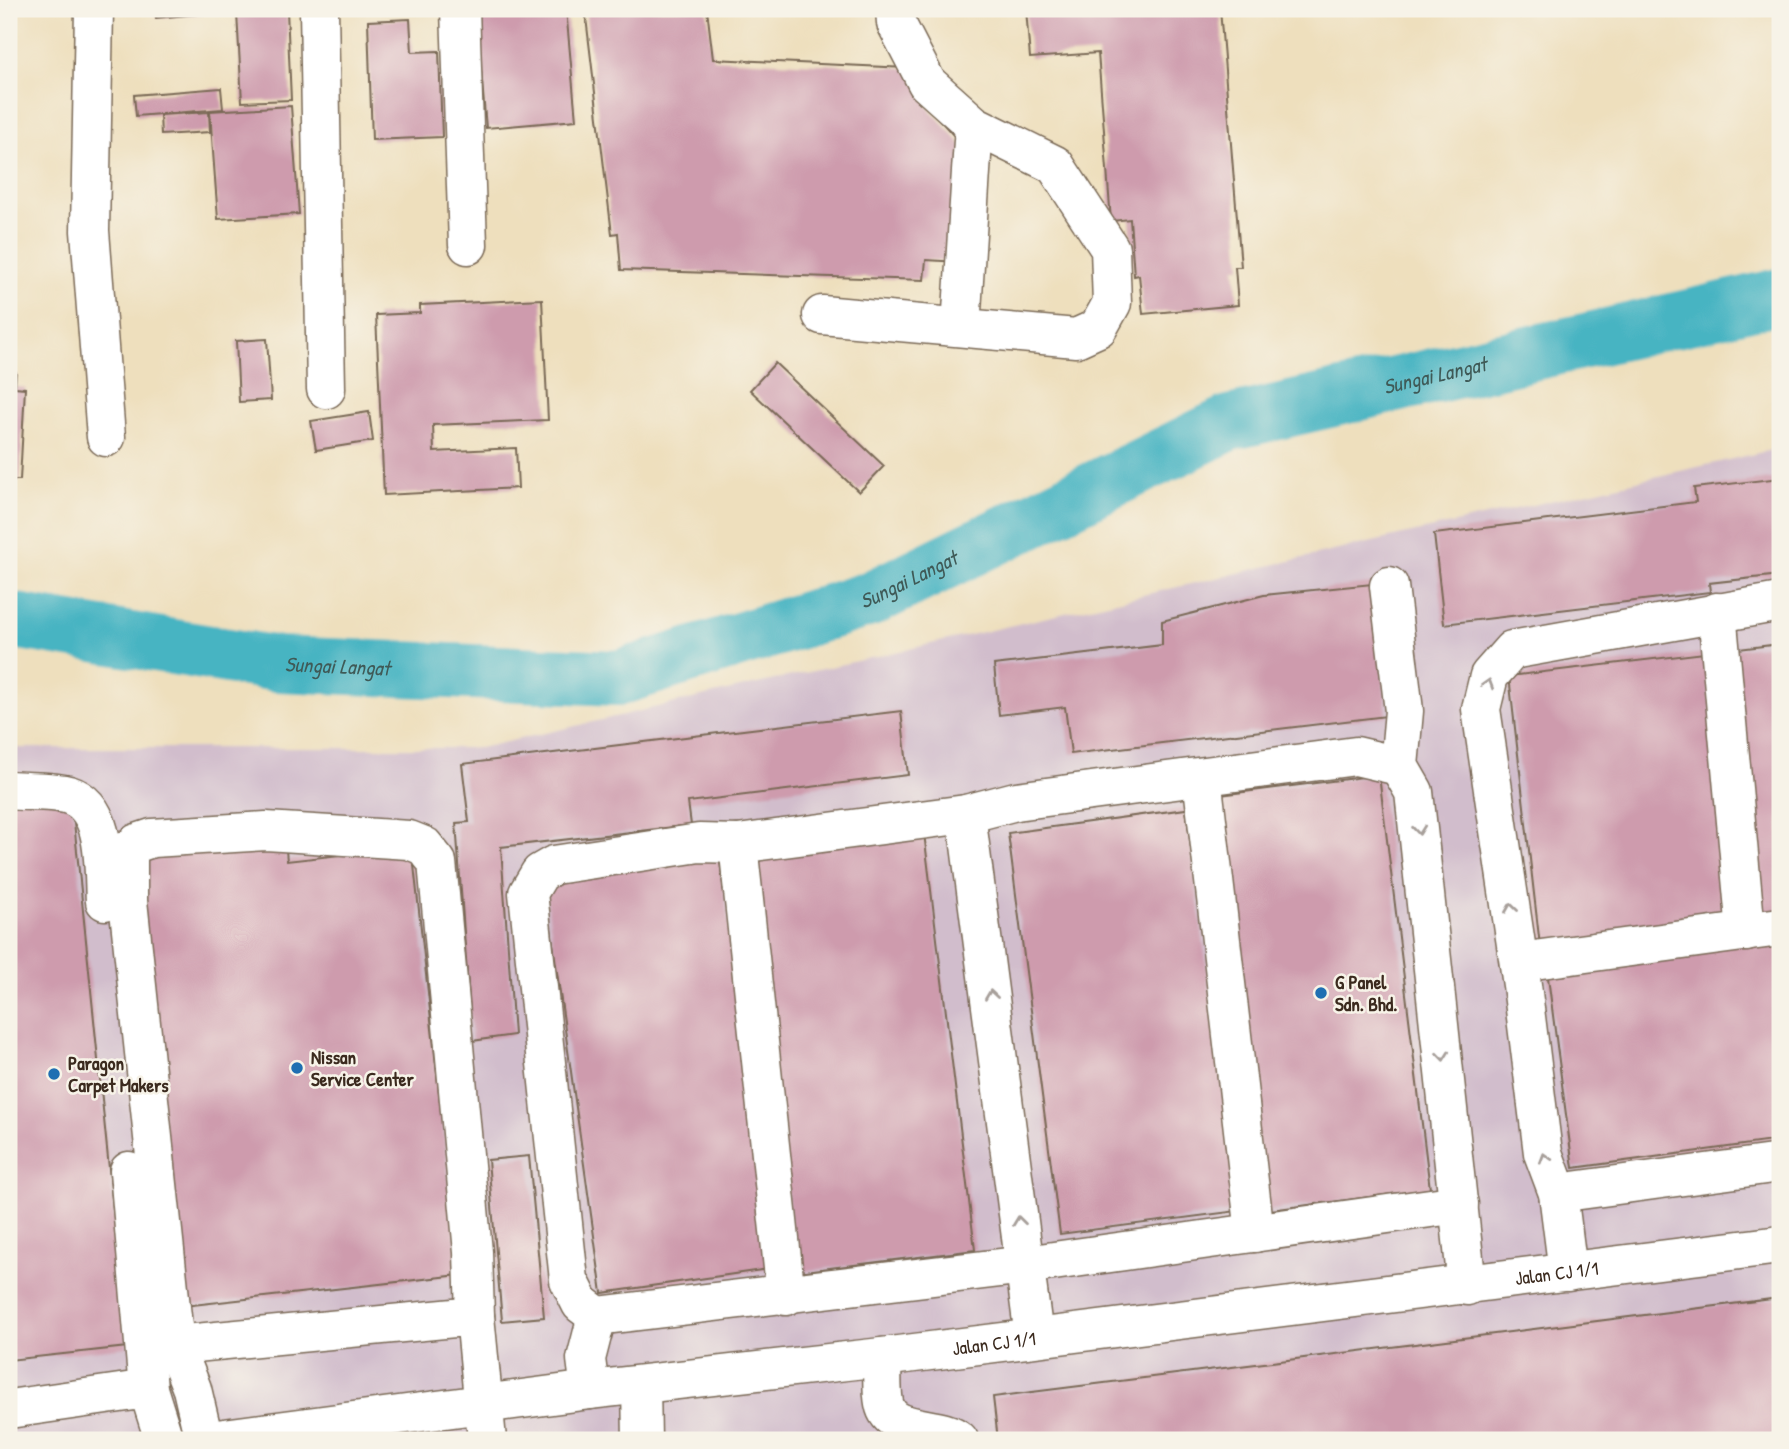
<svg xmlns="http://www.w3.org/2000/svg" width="1789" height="1449" viewBox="0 0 1789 1449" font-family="'Patrick Hand',sans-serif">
<rect width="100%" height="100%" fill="#f7f3e8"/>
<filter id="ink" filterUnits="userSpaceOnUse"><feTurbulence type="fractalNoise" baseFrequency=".0143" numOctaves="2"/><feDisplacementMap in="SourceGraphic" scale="14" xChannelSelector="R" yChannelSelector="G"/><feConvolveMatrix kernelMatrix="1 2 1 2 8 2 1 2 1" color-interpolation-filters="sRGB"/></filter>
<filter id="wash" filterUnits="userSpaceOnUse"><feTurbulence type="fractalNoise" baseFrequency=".00686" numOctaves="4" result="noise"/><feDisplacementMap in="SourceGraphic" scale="28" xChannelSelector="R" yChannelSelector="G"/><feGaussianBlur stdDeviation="1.57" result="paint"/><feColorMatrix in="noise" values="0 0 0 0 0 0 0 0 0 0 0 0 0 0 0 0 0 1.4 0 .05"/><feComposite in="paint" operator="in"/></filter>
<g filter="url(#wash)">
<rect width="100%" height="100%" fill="#eedfbd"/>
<!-- industrial -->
<polygon fill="#d1bdcc" points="1780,448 1780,1440 9,1440 9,748 480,748"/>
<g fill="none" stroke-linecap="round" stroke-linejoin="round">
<!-- river -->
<path stroke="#46b4c2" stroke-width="56" id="s1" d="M9,620L278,664L618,678L870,599L1229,423L1780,296"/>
</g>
<g id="blocks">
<!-- building -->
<g fill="#ce9bad">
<polygon points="155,9 231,9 231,11 156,18"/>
<polygon points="476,9 566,9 576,120 486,128"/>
<polygon points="585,9 707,9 713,59 929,69 927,106 963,146 959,262 926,260 924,280 621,270 618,233 612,234"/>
<polygon points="1026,9 1220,9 1241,267 1235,267 1238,305 1143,314 1139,275 1134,276 1130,219 1111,221 1098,53 1030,58"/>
<polygon points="287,10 291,100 242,102 237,13"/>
<polygon points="410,19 412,52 439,51 442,137 372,140 368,21"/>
<polygon points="221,88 223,109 136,116 134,95"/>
<polygon points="291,106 299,214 218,219 210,111"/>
<polygon points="209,112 210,132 161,135 160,115"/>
<polygon points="542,299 548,420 433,425 434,452 516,448 518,488 384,495 376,315 420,313 420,305"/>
<polygon points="267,339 271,400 239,402 236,341"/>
<polygon points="775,363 884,466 859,492 750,390"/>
<polygon points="9,371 16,372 15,387 25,388 20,480 9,480"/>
<polygon points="369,412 373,441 316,450 311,421"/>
<polygon points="1780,478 1780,575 1709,583 1710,592 1444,624 1434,534 1696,502 1694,488"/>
<polygon points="1372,584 1387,716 1071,754 1065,707 999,715 994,665 1162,645 1162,621 1264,595"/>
<polygon points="1780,644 1780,916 1761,919 1730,650"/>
<polygon points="1704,653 1736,923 1540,946 1509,676"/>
<polygon points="901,711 908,775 688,802 691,825 501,847 514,1035 472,1041 456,823 469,822 462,764"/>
<polygon points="1379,775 1430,1189 1263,1211 1212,796"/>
<polygon points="9,796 72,802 127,1347 9,1360"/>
<polygon points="1186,809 1238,1211 1060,1234 1008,833"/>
<polygon points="924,833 975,1250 797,1272 746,855"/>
<polygon points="285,839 287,861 412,847 459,1275 184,1306 134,855"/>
<polygon points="719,855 776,1268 602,1293 544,879"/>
<polygon points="1780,930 1780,1140 1573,1168 1546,962"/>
<polygon points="529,1156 544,1317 502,1321 488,1160"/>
<polygon points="1780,1298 1780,1440 998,1440 993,1397"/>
</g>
</g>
</g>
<g filter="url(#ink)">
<use href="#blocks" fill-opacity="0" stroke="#7a6956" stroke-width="2"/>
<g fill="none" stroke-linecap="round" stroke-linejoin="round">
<defs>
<g id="minor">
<polyline points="94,9 90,231 106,437"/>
<polyline points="319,9 326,389"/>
<polyline points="460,9 468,245"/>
<polyline points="822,315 1076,338 1098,328 1112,303 1110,249 1055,165 974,125 927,83 896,23 895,9"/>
<polyline points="961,327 974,125"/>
<polyline points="1389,586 1404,711 1399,766 1414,792 1467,1286"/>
<polyline points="1717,612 1746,932"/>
<polyline points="1399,766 1356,756 1016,801 966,814 738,844 699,843 554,865 540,873 528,893 569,1280 581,1304 597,1316 1025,1265 1459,1204"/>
<polyline points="1202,777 1255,1233"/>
<path d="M9,790C27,792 51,790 69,795C108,807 103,869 105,901"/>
<polyline points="966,814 1034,1337"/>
<polyline points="738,844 786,1296"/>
<polyline points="1519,962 1780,927"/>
<polyline points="129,1171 148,1389 164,1440"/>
<polyline points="1558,1193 1780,1163"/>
<polyline points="1568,1272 1558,1193 1543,1153 1522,985 1481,709 1489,676 1512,650 1780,602"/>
<polyline points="175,1345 475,1316 487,1440"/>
<path d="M882,1357C883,1372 881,1388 884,1403C890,1435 939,1423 959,1440"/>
<polyline points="641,1385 642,1440"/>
<polyline points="590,1390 586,1359 597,1316"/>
<polyline points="9,1409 148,1389"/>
<polyline points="204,1440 192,1389 175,1345 128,901 128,851 137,843 152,838 266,831 409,840 424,846 437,862 473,1252 475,1316"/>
<path id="s2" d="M209,1440L590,1390L882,1357L1780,1245"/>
</g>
</defs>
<!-- minor casing -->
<use href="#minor" stroke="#7a6956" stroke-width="41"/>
<!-- minor -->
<use href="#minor" stroke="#fff" stroke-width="38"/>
</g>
<!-- one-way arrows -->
<defs><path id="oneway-chevron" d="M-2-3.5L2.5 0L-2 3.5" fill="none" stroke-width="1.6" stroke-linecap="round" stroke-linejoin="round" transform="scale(1.75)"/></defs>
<g stroke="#a79f9a">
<use href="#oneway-chevron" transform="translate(1488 684) rotate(-73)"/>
<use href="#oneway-chevron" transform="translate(1419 830) rotate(84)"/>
<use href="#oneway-chevron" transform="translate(1511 908) rotate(-98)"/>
<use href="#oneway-chevron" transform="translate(991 995) rotate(-98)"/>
<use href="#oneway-chevron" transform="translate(1443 1056) rotate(84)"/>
<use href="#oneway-chevron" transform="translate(1545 1158) rotate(-107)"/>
<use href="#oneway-chevron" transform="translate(1019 1221) rotate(-97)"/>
</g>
</g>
<!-- markers -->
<g fill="#1f6fb2" stroke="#f7f3e8" stroke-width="2.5">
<circle cx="1321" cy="993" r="7"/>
<circle cx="297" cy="1068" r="7"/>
<circle cx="54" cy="1074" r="7"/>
</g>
<g text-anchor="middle" stroke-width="5" stroke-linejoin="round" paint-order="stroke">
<!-- poi labels -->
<g font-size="19" font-weight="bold" fill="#3b2a1e" stroke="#f7f3e8" text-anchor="start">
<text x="1335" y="989">G Panel<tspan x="1335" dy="22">Sdn. Bhd.</tspan></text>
<text x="311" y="1064">Nissan<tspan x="311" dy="22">Service Center</tspan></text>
<text x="68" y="1070">Paragon<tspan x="68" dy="22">Carpet Makers</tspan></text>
</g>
<!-- street labels -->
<g font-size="19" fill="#3b2a1e" stroke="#f7f3e8">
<text dy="7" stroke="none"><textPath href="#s2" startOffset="1358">Jalan CJ 1/1</textPath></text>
<text dy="7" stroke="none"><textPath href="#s2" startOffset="791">Jalan CJ 1/1</textPath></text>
</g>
<!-- water labels -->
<g font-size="21" font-style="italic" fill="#3f5a57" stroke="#f7f3e8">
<text dy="7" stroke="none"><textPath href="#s1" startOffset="1488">Sungai Langat</textPath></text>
<text dy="7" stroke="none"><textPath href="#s1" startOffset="920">Sungai Langat</textPath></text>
<text dy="7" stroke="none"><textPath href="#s1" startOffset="332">Sungai Langat</textPath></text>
</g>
</g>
<!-- margin -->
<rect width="1789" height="1449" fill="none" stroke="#f7f3e8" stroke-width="35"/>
</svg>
